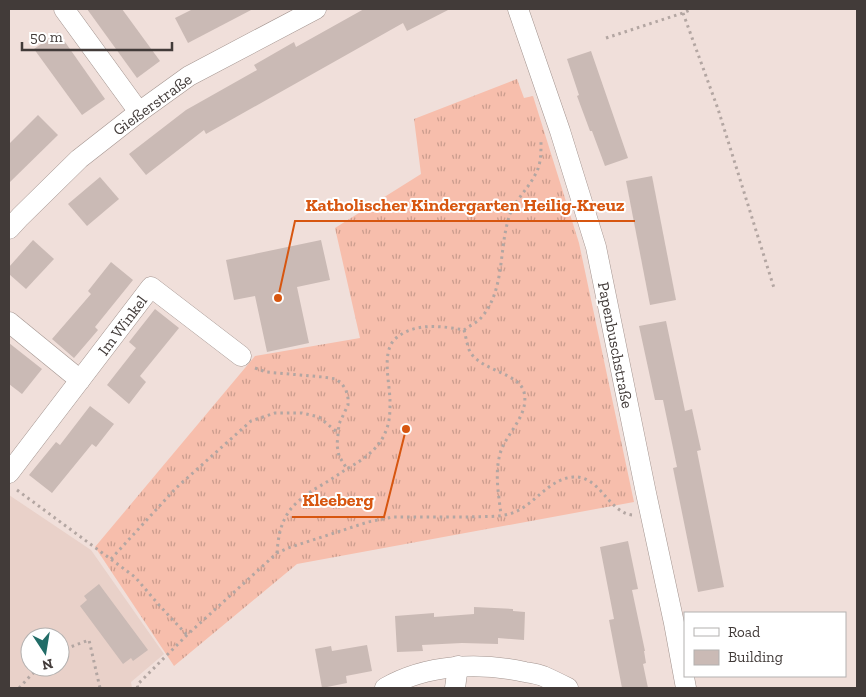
<svg xmlns="http://www.w3.org/2000/svg" width="866" height="697" viewBox="0 0 866 697" font-family="'Zilla Slab',serif">
<defs>
<pattern id="grass-tufts" width="24" height="20" patternUnits="userSpaceOnUse" patternTransform="scale(1.25)"><rect width="24" height="20" fill="#f7beac"/><path d="M3 7l-1-3M5 7V3M7 7l1-3M15 17l-1-3M17 17v-4M19 17l1-3" fill="none" stroke="#ca9c8d"/></pattern>
</defs>
<rect width="100%" height="100%" fill="#f0dfda"/>
<!-- built -->
<path fill="#e9d1c9" fill-rule="evenodd" d="M9,495L91,550L164,654L131,682L132,688H9ZM30,637H60V667H30Z"/>
<!-- grass -->
<polygon fill="url(#grass-tufts)" points="517,79 524,98 533,96 579,243 634,502 297,564 174,666 95,547 255,356 360,338 335,228 421,174 414,119"/>
<!-- building -->
<g fill="#cabab5">
<polygon points="87,9 122,9 160,61 137,78"/>
<polygon points="193,9 253,9 188,43 175,18"/>
<polygon points="364,9 450,9 407,31 403,23 206,134 204,130 146,175 129,154 186,110 257,70 254,65 294,42 296,47"/>
<polygon points="58,32 105,99 82,115 34,49"/>
<polygon points="591,51 628,158 605,166 592,131 590,131 577,96 579,95 567,59"/>
<polygon points="38,115 58,135 9,183 9,144"/>
<polygon points="652,176 676,300 650,305 626,181"/>
<polygon points="100,177 119,199 87,226 68,204"/>
<polygon points="33,240 54,259 26,289 9,274 9,267"/>
<polygon points="321,240 330,280 297,287 309,343 267,352 255,296 234,300 226,260"/>
<polygon points="111,262 133,280 95,327 98,330 74,358 52,339 91,294 88,291"/>
<polygon points="155,309 179,328 140,376 146,382 129,404 107,385 136,348 129,342"/>
<polygon points="666,321 685,411 692,409 701,450 697,451 724,587 698,592 673,468 677,467 663,400 655,400 639,326"/>
<polygon points="9,343 42,369 22,394 9,384"/>
<polygon points="90,406 114,424 96,447 92,444 52,493 29,475 56,442 60,445"/>
<polygon points="628,541 638,589 632,590 645,651 644,651 646,663 643,664 648,688 622,688 609,620 614,619 600,547"/>
<polygon points="99,584 148,650 133,661 131,658 123,664 80,606 87,600 84,596"/>
<polygon points="474,607 513,609 513,611 525,612 524,640 498,638 498,644 462,643 422,645 423,651 397,652 395,616 434,613 434,617 474,614"/>
<polygon points="367,645 372,671 346,676 347,683 322,688 315,649 331,646 332,651"/>
</g>
<g fill="none" stroke-linecap="round" stroke-linejoin="round">
<defs>
<g id="minor">
<polyline points="64,9 139,112"/>
<polyline points="518,9 560,131 596,247 646,493 674,623 686,688"/>
<polyline points="9,229 20,217 79,159 139,112 189,76 316,9"/>
<polyline points="9,322 80,380"/>
<polyline points="9,473 151,287 241,356"/>
<path d="M385,688C427,664 479,662 525,672C531,673 538,674 543,676C552,680 560,684 568,688"/>
<polyline points="455,688 458,666"/>
</g>
</defs>
<!-- minor casing -->
<use href="#minor" stroke="#a3948f" stroke-width="21"/>
<!-- path -->
<g stroke="#b3a6a2" stroke-width="3" stroke-dasharray="2.5 4" stroke-linecap="butt">
<polyline points="683,13 718,109 774,288"/>
<polyline points="606,38 683,13 692,9"/>
<path d="M464,330C466,337 467,345 470,352C482,371 519,373 524,392C530,417 503,435 499,458C495,477 499,497 501,515"/>
<polyline points="255,368 266,372 323,377 336,379 342,384 346,390 348,398 348,405 339,424 337,445 339,456 347,469"/>
<polyline points="17,490 135,577 159,605 187,635"/>
<path d="M277,553C278,539 280,525 288,513C294,503 304,497 313,490C324,484 335,477 345,470C364,459 380,449 387,428C390,419 390,411 390,402C390,383 381,353 395,339C414,322 442,326 464,330C469,326 476,323 480,319C506,291 498,248 510,214C516,199 528,189 535,175C541,165 541,154 541,142"/>
<polyline points="111,559 176,488 251,421 275,413 302,413 319,417 338,433"/>
<polyline points="60,652 65,649 89,640 100,688"/>
<polyline points="19,688 32,674 41,667"/>
<path d="M138,688L137,685L187,635L277,553L288,548L368,522L393,517C418,517 444,517 469,517C484,516 501,518 515,512C536,503 549,479 573,477C600,475 608,512 632,515"/>
</g>
<!-- minor -->
<use href="#minor" stroke="#fff" stroke-width="20"/>
</g>
<g text-anchor="middle" stroke-width="4" stroke-linejoin="round" paint-order="stroke">
<!-- street labels -->
<g font-size="16" fill="#423b39" stroke="#fff">
<text transform="translate(152 104) rotate(-36)" y="6">Gießerstraße</text>
<text transform="translate(122 325) rotate(-53)" y="6">Im Winkel</text>
<text transform="translate(616 345) rotate(79)" y="6">Papenbuschstraße</text>
</g>
</g>
<!-- callouts -->
<path fill="none" stroke="#d75610" stroke-width="2" d="M278 298L295 221H635M406 429L384 517H292"/>
<g fill="#d75610" stroke="#fff" stroke-width="2">
<circle cx="278" cy="298" r="5"/>
<circle cx="406" cy="429" r="5"/>
</g>
<g font-size="18" text-anchor="middle" font-weight="bold" fill="#d75610" stroke="#fff" stroke-width="4" stroke-linejoin="round" paint-order="stroke">
<text x="465" y="211">Katholischer Kindergarten Heilig-Kreuz</text>
<text x="338" y="506">Kleeberg</text>
</g>
<!-- border -->
<rect width="866" height="697" fill="none" stroke="#423b39" stroke-width="20"/>
<!-- legend -->
<rect x="684" y="612" width="162" height="65" fill="#ffffff" stroke="#b3b1b0"/>
<rect x="694" y="628" width="25" height="8" fill="#ffffff" stroke="#b3b1b0"/>
<text x="728" y="637" font-size="15" fill="#423b39">Road</text>
<rect x="694" y="650" width="25" height="15" fill="#cabab5" stroke="#b3b1b0"/>
<text x="728" y="662" font-size="15" fill="#423b39">Building</text>
<!-- north arrow -->
<g transform="translate(45 652) rotate(168)"><circle r="24" fill="#ffffff" stroke="#b3b1b0"/>
<path d="M0-4L9 19L0 12L-9 19Z" fill="#216c67"/>
<text y="-8" font-size="14" font-weight="bold" text-anchor="middle" fill="#423b39">N</text>
</g>
<!-- scale -->
<path d="M22 42v8h150v-8" fill="none" stroke="#423b39" stroke-width="2.5"/>
<text x="30" y="42" font-size="15" fill="#423b39" stroke="#ffffff" stroke-width="4" paint-order="stroke">50 m</text>
</svg>
